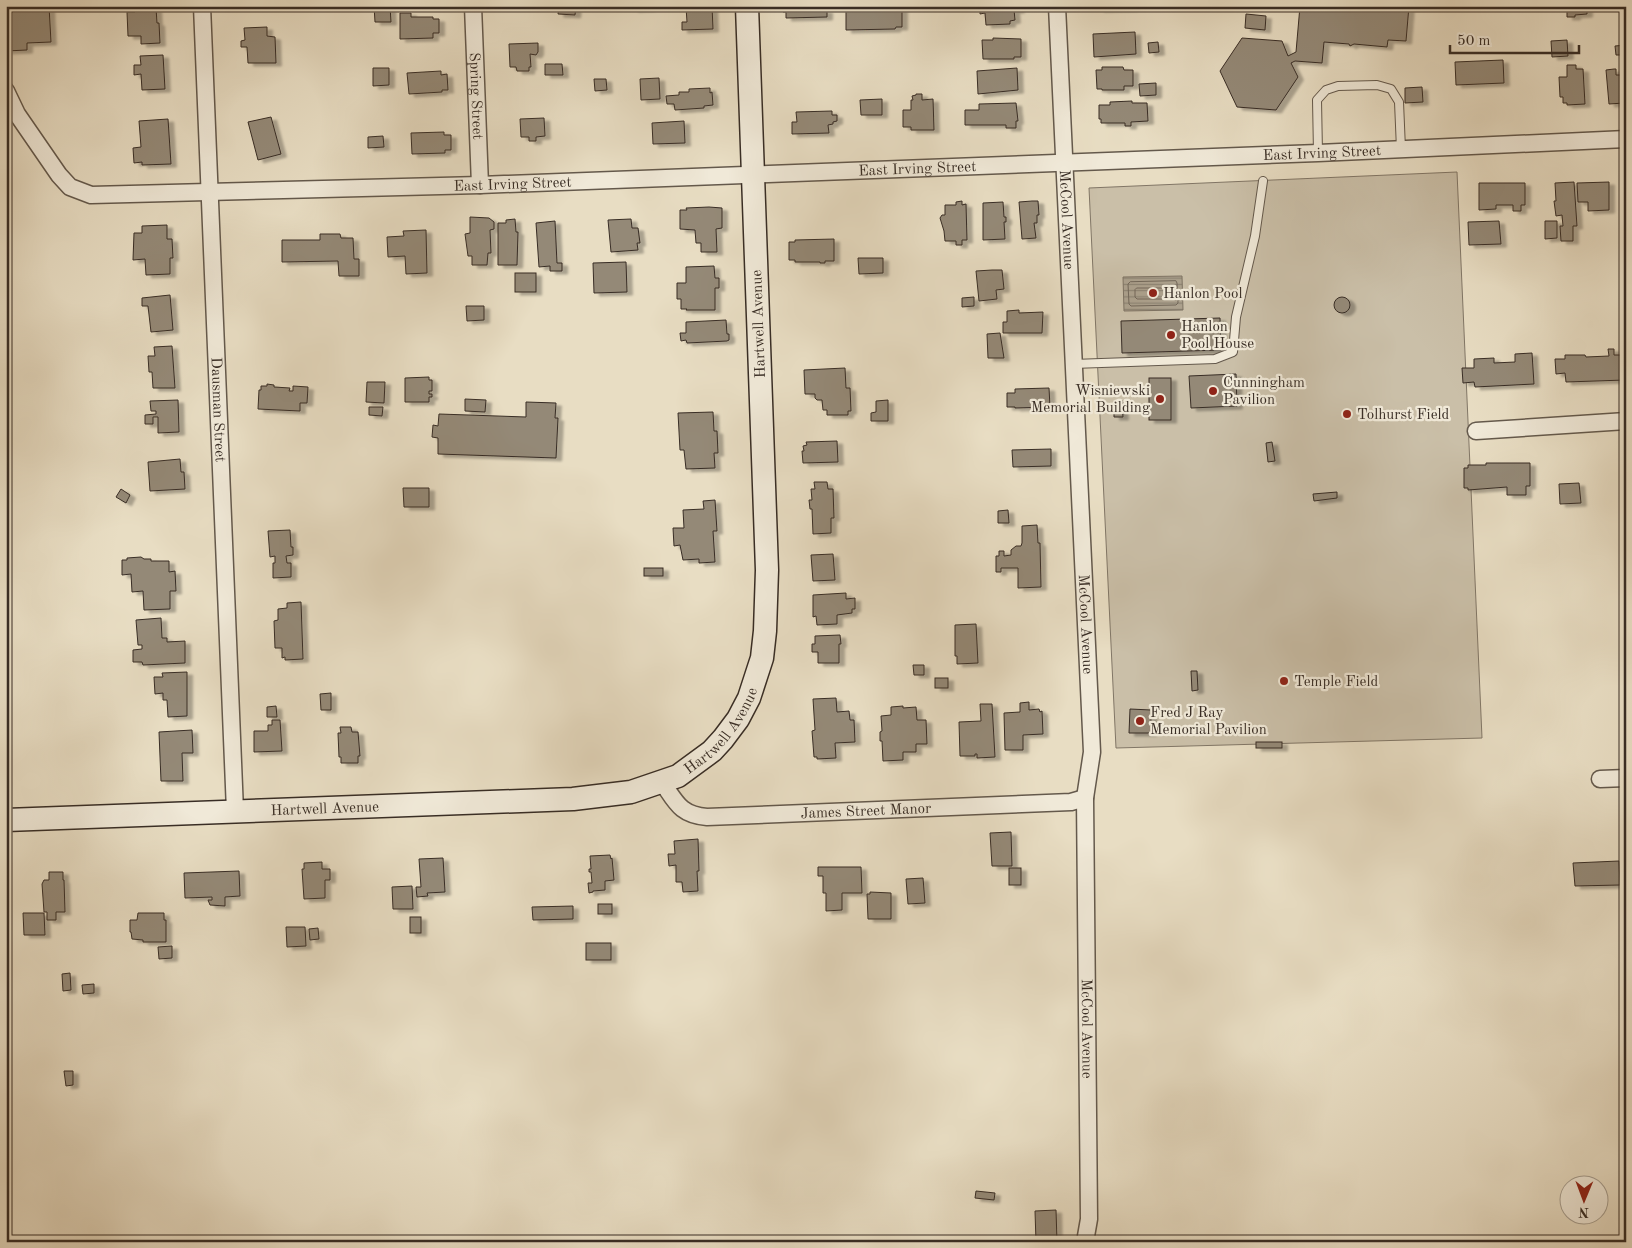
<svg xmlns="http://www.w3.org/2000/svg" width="1632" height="1248" viewBox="0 0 1632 1248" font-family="'Old Standard TT',serif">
<defs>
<pattern id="water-rules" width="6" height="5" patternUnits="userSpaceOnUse" patternTransform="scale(1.25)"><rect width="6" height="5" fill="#aca18d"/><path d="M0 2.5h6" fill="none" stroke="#8d8473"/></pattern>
<filter id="shadow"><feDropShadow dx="5.5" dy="3" stdDeviation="1" flood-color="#0004"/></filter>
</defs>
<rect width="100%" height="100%" fill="#e8ddc3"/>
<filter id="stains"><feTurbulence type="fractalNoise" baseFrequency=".004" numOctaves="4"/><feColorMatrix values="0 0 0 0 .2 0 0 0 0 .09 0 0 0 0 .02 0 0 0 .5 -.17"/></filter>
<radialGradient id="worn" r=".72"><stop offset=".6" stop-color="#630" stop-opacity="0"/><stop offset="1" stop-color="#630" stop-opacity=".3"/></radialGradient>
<!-- green -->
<polygon fill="#cabfa8" stroke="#817666" points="1457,172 1482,738 1116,748 1089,188"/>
<!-- water -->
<polygon fill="url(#water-rules)" stroke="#7e7363" points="1182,276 1183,310 1124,311 1123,277"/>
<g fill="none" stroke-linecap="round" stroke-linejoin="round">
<!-- shore -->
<g stroke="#726759" stroke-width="1">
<polygon points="1176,281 1177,283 1178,303 1176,305 1131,306 1129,304 1128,284 1130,282"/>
<polygon points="1137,288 1169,288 1171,290 1171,297 1169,299 1137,299 1135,297 1135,290"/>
</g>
</g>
<!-- building -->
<g fill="#948977" stroke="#382d25" filter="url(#shadow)">
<polygon points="6,6 49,6 51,42 27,43 27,50 6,51 6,32 8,32"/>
<polygon points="374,6 390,6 391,22 375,22"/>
<polygon points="559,6 576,6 575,15 558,14"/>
<polygon points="633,6 650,6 650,8 633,9"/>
<polygon points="712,6 713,29 682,30 682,22 687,22 686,7"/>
<polygon points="786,6 820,6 820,10 827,10 827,17 786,18 786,12 783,12 783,8 786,8"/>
<polygon points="846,6 902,6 902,27 896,27 895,29 846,30"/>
<polygon points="980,6 1018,6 1019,10 1014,10 1015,20 1010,21 1010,24 986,25 985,13 980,14"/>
<polygon points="1099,6 1132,6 1132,8 1099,9"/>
<polygon points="1300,6 1409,6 1406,41 1388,40 1387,47 1354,44 1350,46 1349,44 1324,42 1322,63 1295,61 1291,63 1298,77 1276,110 1237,107 1220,71 1242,38 1282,41 1288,56 1296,52"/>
<polygon points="1567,7 1587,7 1587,14 1575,15 1575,17 1567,17"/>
<polygon points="135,8 156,8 157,23 159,23 160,43 141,44 141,36 128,36 127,12 135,12"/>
<polygon points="400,13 411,13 411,17 433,17 433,19 439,19 439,33 433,33 433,38 400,39"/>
<polygon points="1246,14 1266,16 1265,30 1245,28"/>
<polygon points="267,27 267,36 275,37 276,63 248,63 247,47 241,47 241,41 245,40 244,28"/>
<polygon points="1135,32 1136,54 1094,57 1093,34"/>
<polygon points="993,38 1021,39 1021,57 1014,57 1014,59 983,59 982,40 993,40"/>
<polygon points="1567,40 1568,56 1552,57 1551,41"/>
<polygon points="1158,42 1159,52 1149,53 1148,43"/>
<polygon points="538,43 538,52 536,55 530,54 531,67 529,67 529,71 517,71 516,67 510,67 509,44"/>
<polygon points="1626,45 1626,55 1616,55 1615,46"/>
<polygon points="163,55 165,89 142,90 141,74 134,75 134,65 141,65 140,56"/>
<polygon points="1503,60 1504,83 1456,85 1455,62"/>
<polygon points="545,64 562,64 563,75 545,75"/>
<polygon points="1567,65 1576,65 1576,69 1583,69 1585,104 1567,105 1567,103 1563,103 1563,97 1560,97 1559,77 1567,77"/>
<polygon points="1102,67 1123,67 1124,70 1133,70 1133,86 1124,86 1124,90 1102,90 1102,89 1097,89 1096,70 1102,70"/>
<polygon points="373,68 389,68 389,85 373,86"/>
<polygon points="1017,68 1018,90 978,94 977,71"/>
<polygon points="1614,69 1616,69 1616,75 1622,75 1624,103 1609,104 1606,70"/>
<polygon points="441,71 441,75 447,74 448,90 442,90 442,92 409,94 407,73"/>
<polygon points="659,78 660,99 641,100 640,79"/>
<polygon points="594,79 606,79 607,90 595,91"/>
<polygon points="1156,83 1156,95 1140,96 1139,84"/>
<polygon points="1422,87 1423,102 1405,103 1405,88"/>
<polygon points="710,88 710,93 712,92 713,105 704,106 704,108 675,110 674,104 667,104 666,96 679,95 679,92 689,92 689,89"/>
<polygon points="916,94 922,94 922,100 933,99 934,130 911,130 911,127 903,127 903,110 911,110 911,100 913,100 912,96 916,95"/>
<polygon points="882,99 882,115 861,115 860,100"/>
<polygon points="1132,101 1132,103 1147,103 1148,121 1131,122 1131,126 1125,126 1125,123 1101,123 1101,119 1099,119 1099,105 1110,105 1110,102"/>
<polygon points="1016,103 1018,121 1016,121 1016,128 1006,128 1006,125 965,125 965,110 979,110 979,104"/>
<polygon points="832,111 832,115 837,115 837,121 833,122 833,124 828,125 829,133 792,134 792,122 797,122 796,112"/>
<polygon points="271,117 281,154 258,160 248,122"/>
<polygon points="544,118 545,136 536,137 536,141 529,141 529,137 521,137 520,119"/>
<polygon points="168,119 171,164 142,165 142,162 134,163 133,148 141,147 139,121"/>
<polygon points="684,121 685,143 653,144 652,123"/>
<polygon points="444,132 444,135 451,135 451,150 445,150 445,153 412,154 411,133"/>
<polygon points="383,136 384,147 368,148 368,137"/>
<polygon points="1574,182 1577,226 1573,226 1573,241 1561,241 1560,226 1563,226 1562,215 1556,216 1554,201 1556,201 1555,183"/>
<polygon points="1609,182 1609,210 1588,211 1588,202 1578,202 1577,183"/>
<polygon points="1479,183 1525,183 1525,205 1521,205 1521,211 1513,211 1513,205 1496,205 1496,209 1479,210"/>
<polygon points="962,201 962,205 966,204 967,240 962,240 962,245 956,245 956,241 945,241 944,231 940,218 942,215 945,215 945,205 956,205 956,202"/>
<polygon points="1032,201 1038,201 1039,215 1037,215 1037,223 1034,223 1036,238 1022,239 1019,202"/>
<polygon points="1003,202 1004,217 1006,217 1006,222 1004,222 1005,239 983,240 983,203"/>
<polygon points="709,207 722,208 722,228 716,229 717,252 701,252 701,243 696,243 695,230 680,229 680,210 687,210 686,208"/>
<polygon points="470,217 489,218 494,222 494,229 490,230 491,253 488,253 487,265 472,265 472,256 468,256 465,234 470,233"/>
<polygon points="515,219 516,232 518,232 517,265 498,265 498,223 506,223 506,220"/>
<polygon points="631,219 632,228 638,228 640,243 637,243 638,250 611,252 608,220"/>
<polygon points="555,221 557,263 562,263 562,271 550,271 550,266 539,267 536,223"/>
<polygon points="1499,221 1501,244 1469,245 1468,222"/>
<polygon points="1545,221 1557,221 1557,238 1545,239"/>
<polygon points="167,225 167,239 172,239 173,258 170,258 170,274 146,275 145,259 133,260 134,233 142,233 142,226"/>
<polygon points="426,230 427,273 406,274 405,256 388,257 387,237 404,236 403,231"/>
<polygon points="320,234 340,234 341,238 353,238 354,259 359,259 359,276 339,276 338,261 282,262 282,240 320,240"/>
<polygon points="834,239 834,261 825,261 825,263 820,263 820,262 795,262 795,260 789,260 789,242 795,242 795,240"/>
<polygon points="858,258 883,258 883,273 859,274"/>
<polygon points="626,262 627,292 594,293 593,263"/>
<polygon points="714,266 715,278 719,278 719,288 715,288 715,310 686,310 687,309 681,309 681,299 677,299 677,283 686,283 686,267"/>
<polygon points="992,270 1002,270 1004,289 996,290 997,299 979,301 976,271"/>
<rect x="515" y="273" width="21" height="19"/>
<polygon points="170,295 173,330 151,332 148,306 142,306 142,298"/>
<polygon points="974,297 974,306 962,307 962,298"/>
<circle cx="1342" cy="305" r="8"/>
<polygon points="466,306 484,306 484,320 467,321"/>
<polygon points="1019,310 1019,313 1043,312 1042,333 1003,333 1003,322 1007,322 1007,311"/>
<polygon points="1220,318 1221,350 1122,353 1121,321"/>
<polygon points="726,320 727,334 729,334 729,340 727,341 687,343 686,340 681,341 680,333 686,333 686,322"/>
<polygon points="1000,333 1004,358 988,358 987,334"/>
<polygon points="172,346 175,388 153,388 152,372 149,372 148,356 155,356 154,347"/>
<polygon points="1608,349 1614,349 1614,355 1624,355 1625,380 1566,382 1565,373 1556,374 1555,359 1565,359 1565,355 1585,355 1586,357 1609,356"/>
<polygon points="1532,353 1534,384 1475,387 1474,382 1463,383 1462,368 1474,368 1474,359 1494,358 1494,363 1515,362 1515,354"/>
<polygon points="845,368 846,388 850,388 851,411 848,411 848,415 827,415 827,410 823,410 822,400 817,400 815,398 815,394 805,394 804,370"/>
<polygon points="1236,374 1237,406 1191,408 1189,376"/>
<polygon points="429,377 429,380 432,380 432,391 429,391 429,394 432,394 432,397 429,397 429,402 405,402 405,378"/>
<rect x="1149" y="378" width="22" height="42"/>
<polygon points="367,382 385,382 384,403 366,402"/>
<polygon points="267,384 274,385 274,387 290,388 289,391 293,391 293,386 308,387 307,403 300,403 300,411 258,409 259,390 261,390 261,386 267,386"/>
<polygon points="1049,388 1050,407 1015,408 1015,407 1007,407 1007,393 1015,393 1015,389"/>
<polygon points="465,399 486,400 485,412 465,411"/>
<polygon points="178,400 179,432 158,433 158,417 153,417 153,424 145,424 145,415 156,414 156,411 151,411 150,401"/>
<polygon points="888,400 888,421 871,421 871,413 876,412 876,401"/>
<polygon points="1122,400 1123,417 1114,417 1114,401"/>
<polygon points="526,402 556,403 555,418 558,418 556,458 438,454 438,438 432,437 433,425 438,426 439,414 526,417"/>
<polygon points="369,407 383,407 382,416 369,415"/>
<polygon points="713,412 714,431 717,431 718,453 714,453 715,468 686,469 684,450 680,450 678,413"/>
<polygon points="837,441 838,462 803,463 802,451 804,451 803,446 807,445 806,442"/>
<polygon points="1272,442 1275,461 1268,462 1266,443"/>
<polygon points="1051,449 1051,466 1013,467 1012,450"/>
<polygon points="180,459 181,472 184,472 185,489 150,491 148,462"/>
<polygon points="1486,463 1530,463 1530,486 1526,486 1526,495 1507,495 1507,487 1468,490 1468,488 1464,488 1464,468 1468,468 1468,465 1486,465"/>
<polygon points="814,482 827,482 828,489 833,489 834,518 831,518 831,533 813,534 812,509 810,509 809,500 812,500 811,489 815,489"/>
<polygon points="1579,483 1581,503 1560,504 1559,484"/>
<polygon points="403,488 429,488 429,507 404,507"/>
<polygon points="121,489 130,495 126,503 116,497"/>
<polygon points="1337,492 1337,498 1314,501 1313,494"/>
<polygon points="715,500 717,531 713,531 715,562 699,563 699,559 683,560 680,545 674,546 673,528 684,528 683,510 704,509 703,501"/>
<polygon points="1008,510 1009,523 998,523 998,511"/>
<polygon points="1037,525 1038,543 1040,543 1041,587 1018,588 1018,568 1001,568 1001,572 996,572 996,556 999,556 999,551 1004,551 1004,556 1011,555 1011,550 1016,546 1021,546 1022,543 1022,526"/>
<polygon points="290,530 291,547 293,547 293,555 286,556 287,563 291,563 291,577 273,578 273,563 275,563 275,556 270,557 268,531"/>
<polygon points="833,554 835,580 813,581 811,555"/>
<polygon points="141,557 144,559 151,559 151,561 169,561 169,572 175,571 176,591 170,591 170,609 144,610 143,591 132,592 131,574 122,575 122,560 127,560 127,558"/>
<rect x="644" y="568" width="19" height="8"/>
<polygon points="846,593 846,599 855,598 855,609 852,609 852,613 837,615 837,624 817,625 816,616 813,617 813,595"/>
<polygon points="301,602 303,659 285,660 285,657 282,658 282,648 275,648 274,621 278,620 278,609 287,608 287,603"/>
<polygon points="161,618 162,638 167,638 167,642 185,641 185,663 143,665 142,662 133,662 133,650 142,649 142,645 138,645 136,620"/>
<polygon points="976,624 978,663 957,664 957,656 955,656 955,625"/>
<polygon points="840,635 841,644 839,644 839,663 818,663 818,652 812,652 812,644 815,644 815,636"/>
<polygon points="913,665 924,665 924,675 914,675"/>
<polygon points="1191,671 1197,671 1198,690 1192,691"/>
<polygon points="187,672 187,716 168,717 167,700 163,700 163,693 155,694 154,677 163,677 162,673"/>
<rect x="935" y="678" width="13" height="10"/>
<polygon points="331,693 331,710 321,710 320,694"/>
<polygon points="836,698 837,712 849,711 850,720 854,720 855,742 835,743 836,758 817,759 817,757 814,757 812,731 815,730 813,699"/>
<polygon points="1029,702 1029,710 1039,709 1040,712 1042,711 1043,734 1023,735 1023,750 1005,750 1004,713 1020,712 1020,703"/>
<polygon points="980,704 992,704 995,757 977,758 977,754 975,754 975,756 960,756 959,722 981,721"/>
<polygon points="276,706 277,717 267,717 267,707"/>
<polygon points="903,706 903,708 916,707 917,720 926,720 927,744 916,744 916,752 903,752 903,760 883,761 882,741 880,741 880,732 882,731 881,716 891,715 891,707"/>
<polygon points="1130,709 1151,710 1151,733 1129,733"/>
<polygon points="272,720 280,720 282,751 254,752 254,731 268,731 268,725 272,725"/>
<polygon points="340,727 351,727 352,732 358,732 360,756 358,756 358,763 341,763 341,757 339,757 338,733 341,733"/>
<polygon points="192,730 193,753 182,753 183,781 161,781 159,732"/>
<rect x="1256" y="742" width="26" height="6"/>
<polygon points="1011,832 1012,866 992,866 990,833"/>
<polygon points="698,839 699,871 697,871 698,891 683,892 682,882 676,882 676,865 669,866 668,854 675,854 674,841"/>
<polygon points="610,855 611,859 612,858 614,880 605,881 605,890 593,891 593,892 589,893 588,883 592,883 591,872 589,872 589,869 591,869 590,856"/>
<polygon points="443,858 445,892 427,893 428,896 417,897 416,887 421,887 419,859"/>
<polygon points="1619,861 1620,885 1575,886 1573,863"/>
<polygon points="322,862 322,869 330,869 330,880 325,880 325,898 304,899 302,869 304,869 304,863"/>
<polygon points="818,867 861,867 862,893 842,893 842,910 826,911 826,893 823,893 823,876 818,876"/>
<rect x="1009" y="868" width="12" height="17"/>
<polygon points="239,871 240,896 225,897 225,906 210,905 208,900 212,900 212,897 185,898 184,873"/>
<polygon points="49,872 63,872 63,880 64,880 65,912 56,912 56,920 47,920 47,912 44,912 42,884 44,880 49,880"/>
<polygon points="923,878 925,903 908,904 906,879"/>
<polygon points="412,886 413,909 393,909 392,887"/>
<polygon points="870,892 891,893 891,919 868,919 867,894 870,894"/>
<rect x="598" y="904" width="14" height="10"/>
<polygon points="573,906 573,919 533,920 532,907"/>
<polygon points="23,913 44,913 45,935 24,935"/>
<polygon points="138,913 164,913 164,920 166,920 166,942 143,942 143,940 132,939 131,932 130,932 130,920 137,920"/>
<rect x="410" y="917" width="11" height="16"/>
<polygon points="286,927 305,927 306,946 287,947"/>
<polygon points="318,928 319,939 310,940 309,929"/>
<rect x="586" y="943" width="25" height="17"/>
<polygon points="172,946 172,958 159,959 158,947"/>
<polygon points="70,973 71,990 63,991 62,974"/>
<polygon points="94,984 94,993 83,994 82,985"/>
<polygon points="64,1071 73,1071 73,1085 66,1086"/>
<polygon points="976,1191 995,1193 994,1200 975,1198"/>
<polygon points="1056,1210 1057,1242 1036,1242 1035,1211"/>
</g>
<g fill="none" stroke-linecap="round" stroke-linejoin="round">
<defs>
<g id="lane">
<polyline points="1318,153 1317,100 1326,90 1338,86 1377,85 1391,89 1399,102 1401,149"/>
<polyline points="1073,364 1215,359 1233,352 1236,317 1255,236 1263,181"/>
</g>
<g id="street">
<path id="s1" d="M202,6L235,811"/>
<path id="s2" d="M473,6L480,185"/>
<path id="s3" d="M1057,6L1092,752L1085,798L1089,1219L1085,1242"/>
<path id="s4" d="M6,91L17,114L59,175L70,187L91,195L480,185L1318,153L1626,139"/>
<polyline points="1476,431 1626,421"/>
<polyline points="1600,779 1626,778"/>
<path id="s5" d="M662,782C676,802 680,815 707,817L1071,802L1085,798"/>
</g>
<g id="secondary">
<path id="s6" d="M6,820L573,799L631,792L678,776L712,751L723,739L738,719L749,698L762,658L765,631L767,570L747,6"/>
</g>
</defs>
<!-- lane casing -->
<use href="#lane" stroke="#64594c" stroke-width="10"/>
<!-- street casing -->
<use href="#street" stroke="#64594c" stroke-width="19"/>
<!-- secondary casing -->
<use href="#secondary" stroke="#382d25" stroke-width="25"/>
<!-- lane -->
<use href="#lane" stroke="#f0e9d8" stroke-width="8"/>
<!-- street -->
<use href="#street" stroke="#f0e9d8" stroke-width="16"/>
<!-- secondary -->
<use href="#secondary" stroke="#f0e9d8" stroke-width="22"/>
</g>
<!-- markers -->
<g fill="#8f2418" stroke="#f0e9d8" stroke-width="2">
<circle cx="1153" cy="293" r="5"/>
<circle cx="1171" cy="335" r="5"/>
<circle cx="1213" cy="391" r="5"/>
<circle cx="1160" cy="399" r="5"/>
<circle cx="1347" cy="414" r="5"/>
<circle cx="1284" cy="681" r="5"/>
<circle cx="1140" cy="721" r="5"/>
</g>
<g text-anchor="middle" stroke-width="4.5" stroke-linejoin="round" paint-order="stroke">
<!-- street labels -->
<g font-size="15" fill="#382d25" stroke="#f0e9d8">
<text dy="5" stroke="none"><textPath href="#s2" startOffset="90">Spring Street</textPath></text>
<text dy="5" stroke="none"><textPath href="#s4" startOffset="1370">East Irving Street</textPath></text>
<text dy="5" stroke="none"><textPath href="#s4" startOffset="965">East Irving Street</textPath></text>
<text dy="5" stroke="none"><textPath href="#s4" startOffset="560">East Irving Street</textPath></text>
<text dy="5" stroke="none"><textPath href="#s3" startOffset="214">McCool Avenue</textPath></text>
<text transform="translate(758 324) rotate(-92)" y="5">Hartwell Avenue</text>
<text dy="5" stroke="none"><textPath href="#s1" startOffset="404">Dausman Street</textPath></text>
<text dy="5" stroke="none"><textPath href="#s3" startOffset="619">McCool Avenue</textPath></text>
<text dy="5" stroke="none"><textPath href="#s6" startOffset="739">Hartwell Avenue</textPath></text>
<text dy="5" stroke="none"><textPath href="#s6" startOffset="319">Hartwell Avenue</textPath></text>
<text dy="5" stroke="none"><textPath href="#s5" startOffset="219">James Street Manor</textPath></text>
<text dy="5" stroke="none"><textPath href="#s3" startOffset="1024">McCool Avenue</textPath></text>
</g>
<!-- poi labels -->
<g font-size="15" fill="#382d25" stroke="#f0e9d8" text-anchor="start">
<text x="1163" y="298">Hanlon Pool</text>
<text x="1181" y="331">Hanlon<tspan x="1181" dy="17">Pool House</tspan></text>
<text x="1223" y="387">Cunningham<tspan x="1223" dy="17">Pavilion</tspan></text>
<text x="1150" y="395" text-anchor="end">Wisniewski<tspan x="1150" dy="17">Memorial Building</tspan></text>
<text x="1357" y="419">Tolhurst Field</text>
<text x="1294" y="686">Temple Field</text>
<text x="1150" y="717">Fred J Ray<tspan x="1150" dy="17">Memorial Pavilion</tspan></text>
</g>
</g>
<!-- margin -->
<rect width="1632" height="1248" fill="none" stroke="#e8ddc3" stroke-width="25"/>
<rect x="8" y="8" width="1617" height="1233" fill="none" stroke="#382d25" stroke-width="2.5"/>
<rect x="12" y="12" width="1607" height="1223" fill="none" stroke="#382d25"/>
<!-- north arrow -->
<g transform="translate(1584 1200) rotate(181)"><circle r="24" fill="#f0e9d8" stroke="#a69e90"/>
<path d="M0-4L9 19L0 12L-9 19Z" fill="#8f2418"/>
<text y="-8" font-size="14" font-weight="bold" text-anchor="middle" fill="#382d25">N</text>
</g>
<!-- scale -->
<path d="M1450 45v8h129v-8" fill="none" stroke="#382d25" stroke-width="2.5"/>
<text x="1457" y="45" font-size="15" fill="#382d25" stroke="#f0e9d8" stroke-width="4" paint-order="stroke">50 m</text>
<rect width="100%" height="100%" filter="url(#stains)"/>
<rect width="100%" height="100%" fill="url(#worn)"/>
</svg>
